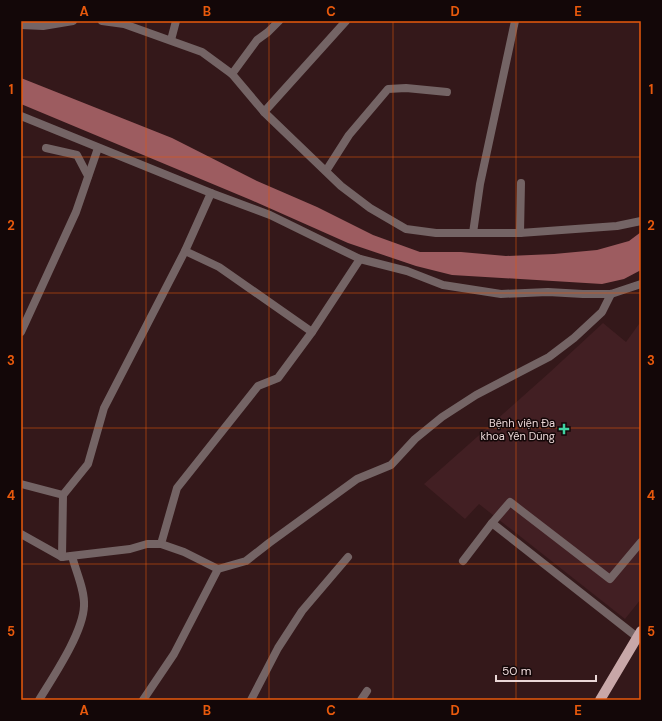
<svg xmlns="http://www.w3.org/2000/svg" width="662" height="721" viewBox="0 0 662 721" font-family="'DM Sans',sans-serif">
<rect width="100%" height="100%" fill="#34181a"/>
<!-- built -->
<polygon fill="#421f23" points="603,323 626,342 639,324 641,325 641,599 625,619 479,504 465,519 424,484 549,373"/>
<!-- water -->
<polygon fill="#9d5c60" points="21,78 172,138 257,181 317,207 373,235 420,252 461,252 506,256 554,254 597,250 629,241 641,232 641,270 624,279 602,284 452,275 416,266 348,243 251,200 21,104"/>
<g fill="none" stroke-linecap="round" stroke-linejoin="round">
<!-- service -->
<g stroke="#746465" stroke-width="8">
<polyline points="171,40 176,21"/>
<polyline points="232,74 257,40 268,32 279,21"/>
<polyline points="264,112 346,21"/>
<polyline points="46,148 77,155 88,176"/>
<polyline points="326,171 349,135 388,89 406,88 447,92"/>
<polyline points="473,233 480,184 515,21"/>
<polyline points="520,233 521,183"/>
<polyline points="492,523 510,502 610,579 641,542"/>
</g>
<!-- minor -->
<g stroke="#746465" stroke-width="8">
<polyline points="102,21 124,24 202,52 232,74 264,112 341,186 370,208 406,229 436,233 520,233 617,226 641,221"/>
<polyline points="21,25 43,26 73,21"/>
<polyline points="21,116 211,193 270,215 360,259 407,271 443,285 501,294 548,292 583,294 611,294 641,284"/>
<polyline points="185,251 219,267 312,332"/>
<polyline points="21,332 76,212 98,148"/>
<polyline points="21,484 63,495"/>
<polyline points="21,534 62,557 130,549 147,544 161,544 177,488 258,386 278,378 312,332 360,259"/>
<polyline points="161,544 184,552 218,569"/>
<polyline points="62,557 63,495 88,464 104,408 185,251 211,193"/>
<polyline points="463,561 492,523 637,637"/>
<path d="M39,700C53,677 83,633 84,606C85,590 76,572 72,556"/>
<polyline points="143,700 174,654 218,569 246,561 269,543 357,479 391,465 415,439 442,417 476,395 549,357 574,338 602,312 611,294"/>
<polyline points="251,700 278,648 302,611 348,557"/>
<polyline points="361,700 367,691"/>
</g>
<!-- primary -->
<polyline stroke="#c8a7a8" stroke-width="10" points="600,700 641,631"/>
</g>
<!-- grid -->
<path fill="none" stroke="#e8590c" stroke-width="1" stroke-opacity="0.55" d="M146,21V700M269,21V700M393,21V700M516,21V700M21,157H641M21,293H641M21,428H641M21,564H641"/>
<!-- markers -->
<path fill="#40d4a2" stroke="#130708" stroke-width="1.5" d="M562 423h4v4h4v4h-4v4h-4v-4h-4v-4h4z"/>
<g text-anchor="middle" stroke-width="3" stroke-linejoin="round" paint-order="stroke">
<!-- poi labels -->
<g font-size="11" fill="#ebd7d7" stroke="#130708" text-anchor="end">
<text x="555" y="427">Bệnh viện Đa<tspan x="555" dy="13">khoa Yên Dũng</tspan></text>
</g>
</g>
<!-- border -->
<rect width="662" height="721" fill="none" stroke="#130708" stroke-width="44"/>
<!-- scale -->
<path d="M496 675v6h100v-6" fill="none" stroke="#ebd7d7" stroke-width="2"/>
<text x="502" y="675" font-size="12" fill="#ebd7d7" stroke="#130708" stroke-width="3" paint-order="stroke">50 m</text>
<rect x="22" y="22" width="618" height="677" fill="none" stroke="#e8590c" stroke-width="1.5"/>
<g font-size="13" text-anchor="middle" font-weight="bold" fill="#e8590c">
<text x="84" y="16">A</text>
<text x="207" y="16">B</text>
<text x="331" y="16">C</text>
<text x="455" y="16">D</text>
<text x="578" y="16">E</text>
<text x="11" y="94">1</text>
<text x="651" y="94">1</text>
<text x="11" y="230">2</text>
<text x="651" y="230">2</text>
<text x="11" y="365">3</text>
<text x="651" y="365">3</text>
<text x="11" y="500">4</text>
<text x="651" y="500">4</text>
<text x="11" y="636">5</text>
<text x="651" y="636">5</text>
<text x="84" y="715">A</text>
<text x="207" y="715">B</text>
<text x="331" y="715">C</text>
<text x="455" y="715">D</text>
<text x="578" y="715">E</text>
</g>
</svg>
